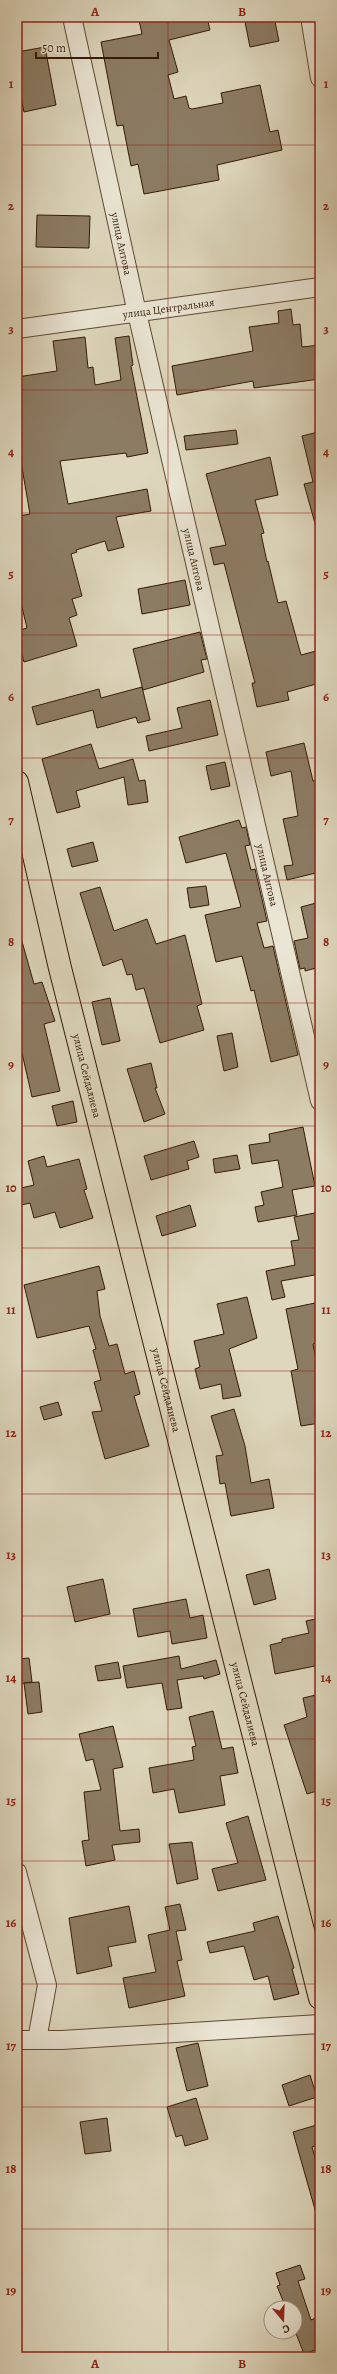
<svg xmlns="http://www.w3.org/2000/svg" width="337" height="2374" viewBox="0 0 337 2374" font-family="Alegreya,serif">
<rect width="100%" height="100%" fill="#ded7bd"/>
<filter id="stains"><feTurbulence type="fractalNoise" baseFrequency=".005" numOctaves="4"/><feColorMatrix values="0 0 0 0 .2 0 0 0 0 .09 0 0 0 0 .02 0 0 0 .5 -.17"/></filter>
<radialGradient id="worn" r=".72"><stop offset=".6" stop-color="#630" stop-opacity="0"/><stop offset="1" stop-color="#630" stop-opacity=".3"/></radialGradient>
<!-- building -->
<g fill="#8c7c64" stroke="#331a03">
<polygon points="155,17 207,17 210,30 169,40 178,72 168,75 174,99 186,96 189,108 192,109 223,103 221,93 260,85 270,132 278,130 282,150 217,165 219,180 144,194 138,164 131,166 123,125 117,126 101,42 142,34 139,20"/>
<polygon points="244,17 274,17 279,41 250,47"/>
<polygon points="45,47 56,105 24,112 17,78 17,52"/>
<polygon points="37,215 90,216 89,248 36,247"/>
<polygon points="291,309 293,325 300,324 302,347 320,345 320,379 254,388 253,381 177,395 172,366 253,351 249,327 279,323 278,311"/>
<polygon points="129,336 133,365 131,366 148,453 127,457 126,453 60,461 68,504 147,489 151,511 116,517 124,547 108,551 105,541 76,550 77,552 71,554 82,596 72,599 77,615 69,618 77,646 24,662 17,639 17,631 27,628 17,586 17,533 22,532 19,516 30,514 20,456 17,457 17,377 57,371 53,341 85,337 88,368 93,367 95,385 121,380 115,338"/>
<polygon points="236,430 238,444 186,450 184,436"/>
<polygon points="318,432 320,440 320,526 316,527 304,484 313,482 302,436"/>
<polygon points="270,457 278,495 255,500 264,533 261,534 267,562 268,561 278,603 286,601 301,655 320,650 320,668 316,669 320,683 287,692 289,700 257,707 252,683 255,683 224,563 214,565 210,548 226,545 206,474"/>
<polygon points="185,580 190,605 142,614 138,589"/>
<polygon points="200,632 207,659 201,660 204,672 143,690 133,649"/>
<polygon points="142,687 150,720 138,723 136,717 97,728 93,710 37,725 32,707 99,689 101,698"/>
<polygon points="210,700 218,735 149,751 146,736 182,728 177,708"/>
<polygon points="304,743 313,781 320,780 320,872 287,880 284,866 293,865 283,819 298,816 291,771 271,776 266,752"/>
<polygon points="91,744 99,769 133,759 139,781 145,780 148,802 128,805 124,777 76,791 80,807 57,813 42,759"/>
<polygon points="225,762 230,786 211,790 206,766"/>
<polygon points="239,820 242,828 246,827 250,845 245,846 251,870 255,869 267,921 257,923 264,948 273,946 298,1055 271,1062 254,990 251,991 242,956 216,962 205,915 241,907 226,853 186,863 179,837"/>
<polygon points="93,842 98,861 72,867 67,849"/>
<polygon points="206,886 209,905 190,908 187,888"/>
<polygon points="100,887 114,931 147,919 156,944 185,935 202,1004 197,1006 204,1030 160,1043 144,988 136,990 132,974 127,975 122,959 103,966 80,893"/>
<polygon points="320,902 320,967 305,971 305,968 300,969 294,941 308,938 301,907"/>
<polygon points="17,938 21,938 34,984 42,982 55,1021 44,1024 60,1091 32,1097 22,1053 17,1054 17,1040 20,1040 17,1026"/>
<polygon points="110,998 120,1041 102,1045 92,1002"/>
<polygon points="232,1033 238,1067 224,1071 217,1036"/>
<polygon points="151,1063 157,1088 155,1088 165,1114 144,1122 127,1069"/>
<polygon points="73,1101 77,1122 57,1126 52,1106"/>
<polygon points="303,1127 315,1186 292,1190 297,1215 258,1222 255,1207 264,1205 261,1192 283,1187 278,1160 252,1164 249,1145 270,1142 269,1134"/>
<polygon points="194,1141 199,1157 187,1161 189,1169 151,1180 144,1156"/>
<polygon points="237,1155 240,1169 215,1173 213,1159"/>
<polygon points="44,1156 47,1167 79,1159 87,1189 84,1190 93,1218 60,1228 55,1212 34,1218 30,1203 17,1206 17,1189 34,1185 28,1161"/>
<polygon points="190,1205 196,1226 162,1236 156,1216"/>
<polygon points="320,1212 320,1274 281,1281 285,1297 272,1300 266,1271 295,1265 291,1241 299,1240 294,1217"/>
<polygon points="99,1266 105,1289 97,1291 100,1316 109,1346 117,1344 125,1374 134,1371 140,1394 134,1396 149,1446 105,1459 92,1412 102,1411 94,1382 101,1380 93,1350 96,1349 89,1326 37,1338 24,1285"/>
<polygon points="247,1297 257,1338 229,1349 241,1396 223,1399 221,1384 200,1389 195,1369 200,1367 194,1341 224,1334 217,1304"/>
<polygon points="320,1302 320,1342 313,1344 320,1381 320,1423 301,1426 291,1371 298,1369 286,1309"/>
<polygon points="58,1402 62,1415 44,1420 40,1407"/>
<polygon points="234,1409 245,1446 251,1483 269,1479 274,1508 231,1516 225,1483 220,1484 216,1456 223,1455 211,1416"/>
<polygon points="269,1569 276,1599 254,1605 246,1575"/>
<polygon points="103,1579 110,1614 75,1622 67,1587"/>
<polygon points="186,1599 190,1618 203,1615 207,1638 172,1644 170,1631 138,1637 133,1609"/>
<polygon points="320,1618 320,1665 275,1674 270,1645 282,1642 282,1639 309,1633 306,1621"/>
<polygon points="179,1656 181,1669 216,1660 220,1674 204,1679 203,1676 177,1680 182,1708 167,1710 162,1683 127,1688 123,1666"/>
<polygon points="29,1658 32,1682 17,1684 17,1659"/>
<polygon points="118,1662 121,1678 98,1681 95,1666"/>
<polygon points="39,1682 42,1712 28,1714 24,1683"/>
<polygon points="320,1694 320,1724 315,1725 320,1741 320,1790 307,1794 284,1725 307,1717 303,1698"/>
<polygon points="213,1711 222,1749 233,1747 238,1773 220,1776 225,1805 179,1813 174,1789 153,1793 149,1768 194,1760 192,1747 196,1746 189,1717"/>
<polygon points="113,1726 123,1767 113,1769 120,1831 139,1829 140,1842 112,1845 115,1860 86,1866 82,1841 89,1840 84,1792 101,1790 93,1759 86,1761 79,1734"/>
<polygon points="248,1816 266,1880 218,1891 212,1869 238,1863 226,1823"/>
<polygon points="192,1842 198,1879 177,1884 169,1844"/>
<polygon points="180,1904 186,1930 176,1931 182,1960 177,1961 185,1996 129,2008 123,1978 156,1972 148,1935 170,1930 165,1907"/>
<polygon points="129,1906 136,1942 108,1947 112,1966 77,1974 69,1918"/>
<polygon points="278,1916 294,1968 292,1969 299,1994 274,2000 268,1976 254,1980 244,1946 210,1953 207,1942 255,1931 253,1923"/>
<polygon points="198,2043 208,2086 187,2091 176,2048"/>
<polygon points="310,2075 317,2097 289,2106 282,2085"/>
<polygon points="196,2098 208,2139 185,2146 182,2135 176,2137 167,2107"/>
<polygon points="107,2118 111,2151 85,2154 80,2122"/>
<polygon points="320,2124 320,2144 312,2147 320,2174 320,2212 316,2213 293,2132"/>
<polygon points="300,2265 305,2279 298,2281 311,2320 320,2316 320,2348 304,2354 295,2331 295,2308 286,2308 277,2286 280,2285 276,2273"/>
</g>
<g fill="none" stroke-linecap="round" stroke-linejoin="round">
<defs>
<g id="street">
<path id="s1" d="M72,17L137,313L320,1101"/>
<polyline points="310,17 320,78"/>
<path id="s2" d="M17,329L320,287"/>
<polyline points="17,1872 47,1985 37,2040"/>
<polyline points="17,2040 62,2040 320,2024"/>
</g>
<g id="primary">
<path id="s3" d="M17,782L60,968L320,1998"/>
</g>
</defs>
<!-- street casing -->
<use href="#street" stroke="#5e4932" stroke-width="20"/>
<!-- primary casing -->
<use href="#primary" stroke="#331a03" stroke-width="24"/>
<!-- street -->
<use href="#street" stroke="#eae5d4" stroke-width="18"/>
<!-- primary -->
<use href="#primary" stroke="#ded7bd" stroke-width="22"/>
</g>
<!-- grid -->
<path fill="none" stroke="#8f2418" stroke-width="1" stroke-opacity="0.55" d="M168,17V2357M17,145H320M17,267H320M17,390H320M17,513H320M17,635H320M17,758H320M17,880H320M17,1003H320M17,1126H320M17,1248H320M17,1371H320M17,1494H320M17,1616H320M17,1739H320M17,1861H320M17,1984H320M17,2107H320M17,2229H320"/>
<g text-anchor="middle" stroke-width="3" stroke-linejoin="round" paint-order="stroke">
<!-- street labels -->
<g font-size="11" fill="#331a03" stroke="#eae5d4">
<text dy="4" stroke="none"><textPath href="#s1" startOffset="232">улица Аитова</textPath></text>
<text dy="4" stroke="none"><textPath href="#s2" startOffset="153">улица Центральная</textPath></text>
<text dy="4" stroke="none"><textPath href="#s1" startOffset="556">улица Аитова</textPath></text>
<text dy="4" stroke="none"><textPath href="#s1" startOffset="880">улица Аитова</textPath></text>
<text dy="4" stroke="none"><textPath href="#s3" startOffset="302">улица Сейдалиева</textPath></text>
<text dy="4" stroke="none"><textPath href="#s3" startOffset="626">улица Сейдалиева</textPath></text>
<text dy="4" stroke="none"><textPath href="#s3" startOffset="950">улица Сейдалиева</textPath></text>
</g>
</g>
<!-- margin -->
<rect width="337" height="2374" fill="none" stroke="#ded7bd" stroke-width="44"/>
<!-- north arrow -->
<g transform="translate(283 2320) rotate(161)"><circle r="19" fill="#eae5d4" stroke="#a19480"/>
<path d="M0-3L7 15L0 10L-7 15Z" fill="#8f2418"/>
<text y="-6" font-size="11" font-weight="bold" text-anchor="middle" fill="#331a03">С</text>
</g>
<!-- scale -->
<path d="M36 52v6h122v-6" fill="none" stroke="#331a03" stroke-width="2"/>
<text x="42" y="52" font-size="12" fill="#331a03" stroke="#eae5d4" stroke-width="3" paint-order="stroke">50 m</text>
<rect x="22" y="22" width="293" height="2330" fill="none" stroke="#8f2418" stroke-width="1.5"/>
<g font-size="13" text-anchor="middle" font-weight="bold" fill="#8f2418">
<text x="95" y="16">A</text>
<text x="242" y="16">B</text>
<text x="11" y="88">1</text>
<text x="326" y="88">1</text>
<text x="11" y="210">2</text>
<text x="326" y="210">2</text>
<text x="11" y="333">3</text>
<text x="326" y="333">3</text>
<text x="11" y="456">4</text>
<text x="326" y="456">4</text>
<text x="11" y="578">5</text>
<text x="326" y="578">5</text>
<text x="11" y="701">6</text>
<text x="326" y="701">6</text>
<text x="11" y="824">7</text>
<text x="326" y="824">7</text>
<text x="11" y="946">8</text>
<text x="326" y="946">8</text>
<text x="11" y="1069">9</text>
<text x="326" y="1069">9</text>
<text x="11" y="1192">10</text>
<text x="326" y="1192">10</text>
<text x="11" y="1314">11</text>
<text x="326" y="1314">11</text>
<text x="11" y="1437">12</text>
<text x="326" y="1437">12</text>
<text x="11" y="1559">13</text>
<text x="326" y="1559">13</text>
<text x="11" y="1682">14</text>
<text x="326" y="1682">14</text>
<text x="11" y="1805">15</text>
<text x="326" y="1805">15</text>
<text x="11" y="1927">16</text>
<text x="326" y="1927">16</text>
<text x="11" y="2050">17</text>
<text x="326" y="2050">17</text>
<text x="11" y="2173">18</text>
<text x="326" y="2173">18</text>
<text x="11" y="2295">19</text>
<text x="326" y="2295">19</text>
<text x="95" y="2368">A</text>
<text x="242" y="2368">B</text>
</g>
<rect width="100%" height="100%" filter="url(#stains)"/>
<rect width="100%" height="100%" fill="url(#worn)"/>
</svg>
